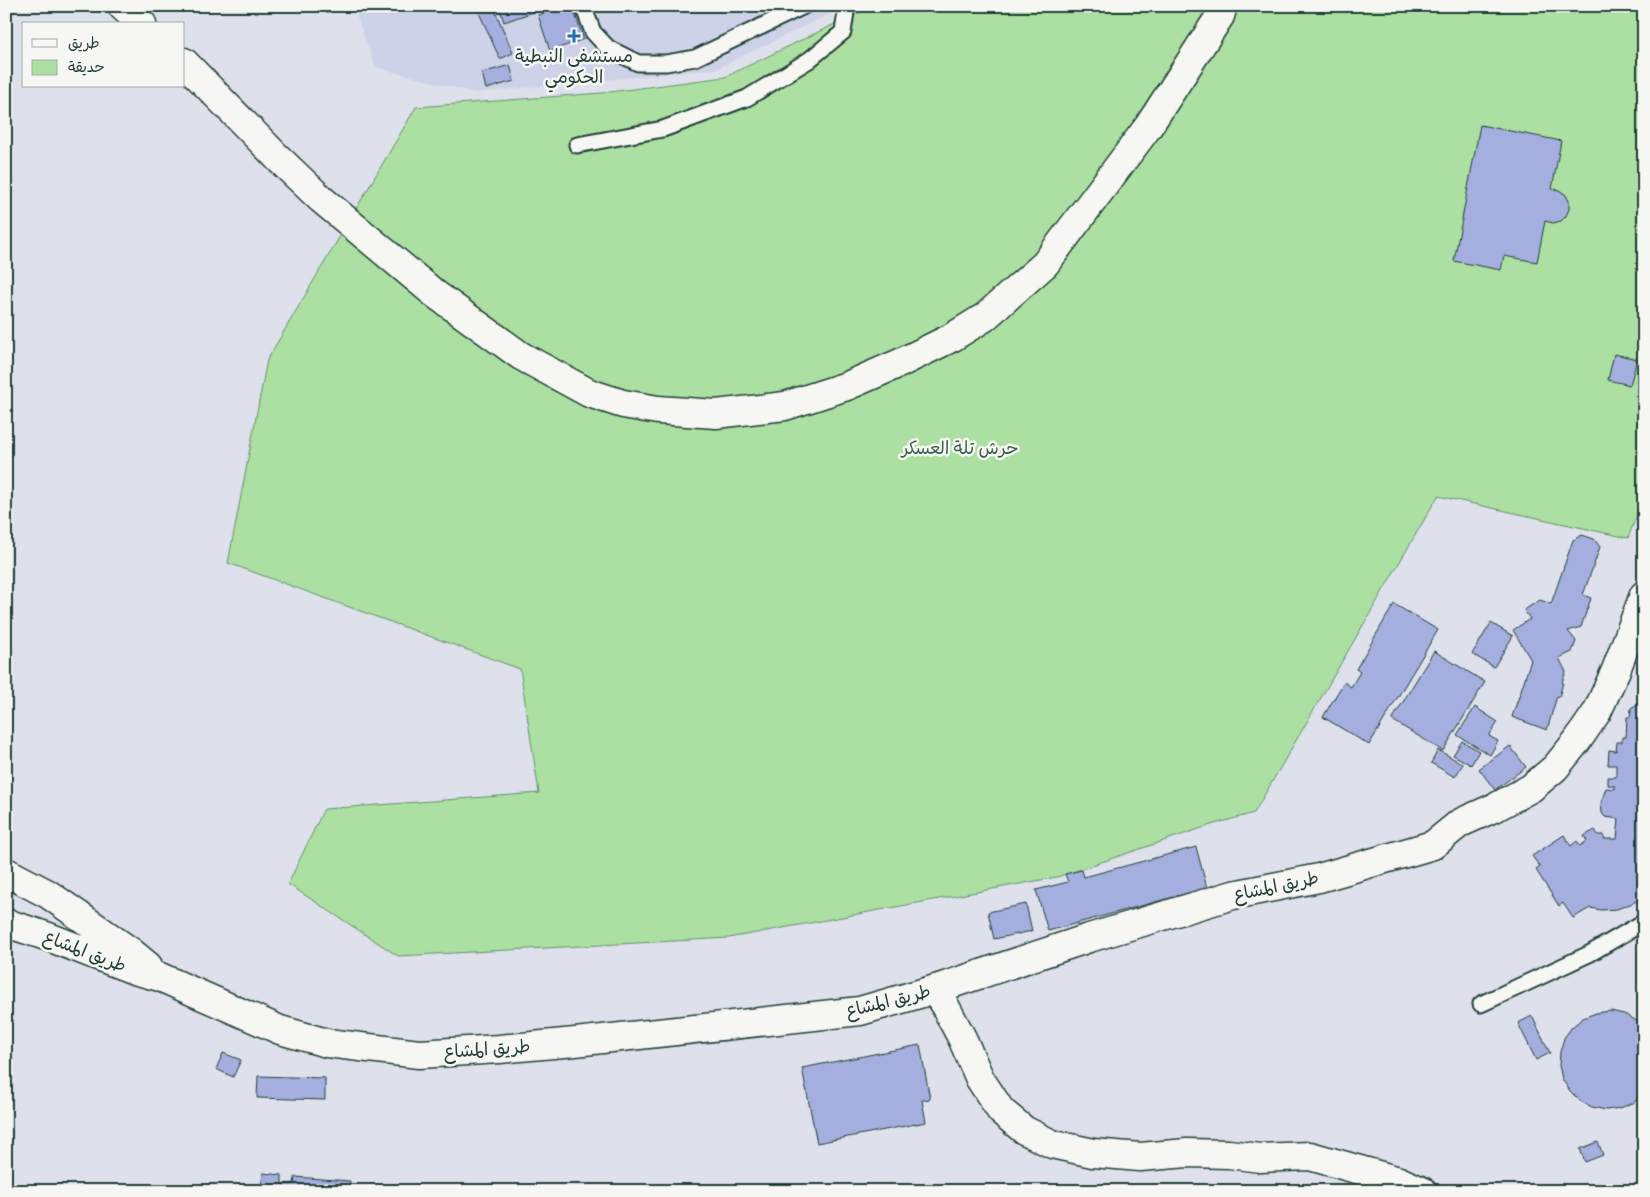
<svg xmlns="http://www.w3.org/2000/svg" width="1650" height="1197" viewBox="0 0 1650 1197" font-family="Caveat,'Playpen Sans Arabic',sans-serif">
<rect width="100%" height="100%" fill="#dee1ec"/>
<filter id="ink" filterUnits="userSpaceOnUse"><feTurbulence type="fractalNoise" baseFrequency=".02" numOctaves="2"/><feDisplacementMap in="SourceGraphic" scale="10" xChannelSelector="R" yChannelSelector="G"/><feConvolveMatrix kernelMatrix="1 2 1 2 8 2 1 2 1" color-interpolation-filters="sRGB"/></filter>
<g filter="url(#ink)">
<!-- built -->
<polygon fill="#cdd2e8" points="353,6 846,6 716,69 475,93 375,67"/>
<!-- green -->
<polygon fill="#abe0a2" stroke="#658e6b" points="872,6 1644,6 1644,496 1628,538 1438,496 1254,813 1211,825 1057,877 729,938 398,956 288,884 324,809 539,793 520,669 228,563 267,360 416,107 602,93 725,77"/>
<!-- building -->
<g fill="#a5afdf" stroke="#1f3d34">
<polygon points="476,6 493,6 513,53 500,59"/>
<polygon points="499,6 545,6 545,8 504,22"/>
<polygon points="564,6 572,6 584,39 550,51 538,15"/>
<polygon points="510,65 514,81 486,89 482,73"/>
<polygon points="1480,125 1561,141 1552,189 1559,190 1566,195 1569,201 1569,209 1566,216 1561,221 1553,223 1545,221 1537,262 1504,256 1501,270 1454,261"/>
<polygon points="1614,354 1637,359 1630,385 1608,380"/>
<polygon points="1582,535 1594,539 1600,547 1583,595 1591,598 1581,627 1568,631 1576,641 1572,652 1559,658 1566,672 1562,682 1563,683 1559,697 1557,696 1547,730 1512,717 1531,660 1513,630 1530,619 1524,610 1540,600 1551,604 1573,540"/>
<polygon points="1394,604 1438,630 1369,745 1323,717 1344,682 1351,687 1360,672 1356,669"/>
<polygon points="1491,623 1513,636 1494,667 1472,654"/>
<polygon points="1434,651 1485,682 1443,751 1392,720"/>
<polygon points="1643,702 1644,896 1633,903 1617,909 1601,910 1590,908 1573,918 1563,903 1559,906 1536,870 1540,867 1532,856 1564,835 1571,846 1577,841 1580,846 1587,841 1584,836 1595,830 1598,835 1604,835 1604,839 1617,839 1619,819 1605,817 1602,813 1601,803 1606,788 1615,789 1615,786 1608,785 1608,777 1616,777 1616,765 1608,765 1609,750 1616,751 1617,742 1622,742 1622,737 1626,737 1627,717 1630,717 1631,708 1637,704"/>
<polygon points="1475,707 1498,722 1489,736 1498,741 1490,755 1457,735"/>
<polygon points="1462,741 1479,751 1471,765 1453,755"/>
<polygon points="1510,746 1526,767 1495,790 1479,769"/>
<polygon points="1438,750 1463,764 1455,777 1431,763"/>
<polygon points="1196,847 1207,888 1048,931 1036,890 1068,882 1065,874 1082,870 1084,877"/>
<polygon points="1026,904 1032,931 994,939 988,912"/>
<polygon points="1611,1011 1624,1014 1637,1021 1644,1027 1644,1095 1633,1103 1620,1108 1606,1110 1592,1107 1580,1101 1570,1091 1562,1079 1559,1065 1560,1052 1564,1038 1572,1027 1583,1018 1596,1013"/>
<polygon points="1532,1016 1550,1053 1536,1060 1518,1023"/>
<polygon points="920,1045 930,1099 922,1100 926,1122 817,1143 802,1068"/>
<polygon points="223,1053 241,1060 233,1077 216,1069"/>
<polygon points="258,1076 325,1078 325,1100 257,1098"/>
<polygon points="1598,1142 1603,1155 1585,1162 1580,1149"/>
<polygon points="263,1173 282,1175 282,1184 294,1184 295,1177 350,1181 349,1191 262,1191"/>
</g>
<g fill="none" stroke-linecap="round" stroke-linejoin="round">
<defs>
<g id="lane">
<polyline points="583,6 593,32 608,48 638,63 666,63 695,58 804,6"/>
<polyline points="577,145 663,129 747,98 809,60 843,32 847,6"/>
<polyline points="1481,1004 1589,954 1644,922"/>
</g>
<g id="street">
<polyline points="122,6 142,24"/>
<polyline points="184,62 278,158 321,199 435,294 521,356 589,393 623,404 658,410 716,414 785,406 847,386 900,363 951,338 985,317 1045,264 1148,127 1220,16 1223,6"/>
<polyline points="6,872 48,894 131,952 148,966"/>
<polyline points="6,923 46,936 134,970 160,977 280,1030 327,1043 419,1054 499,1049 575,1042 860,1011 936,989 1089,938 1233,895 1319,878 1433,845 1460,823 1498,806 1531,788 1555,768 1577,741 1597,712 1616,670 1644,595"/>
<polyline points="936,989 962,1038 980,1079 1001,1111 1024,1130 1052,1144 1093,1153 1140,1157 1187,1153 1229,1154 1260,1158 1310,1156 1399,1181 1422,1191"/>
</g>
</defs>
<!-- lane casing -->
<use href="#lane" stroke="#1f3d34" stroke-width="19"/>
<!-- street casing -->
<use href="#street" stroke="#1f3d34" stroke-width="31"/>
<!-- lane -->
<use href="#lane" stroke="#f6f6f2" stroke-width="15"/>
<!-- street -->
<use href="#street" stroke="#f6f6f2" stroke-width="28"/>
</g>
</g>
<!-- markers -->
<path fill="#1f6fb2" stroke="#f6f6f2" stroke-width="2" d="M571.5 28.5h5v5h5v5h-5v5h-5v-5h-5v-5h5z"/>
<g text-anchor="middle" stroke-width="5" stroke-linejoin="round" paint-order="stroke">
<!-- poi labels -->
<g font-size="18" fill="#1f3d34" stroke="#f6f6f2">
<text x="574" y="62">مستشفى النبطية<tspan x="574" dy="21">الحكومي</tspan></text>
</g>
<!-- park labels -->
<g font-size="18" fill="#3b5e4a" stroke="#f6f6f2">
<text x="960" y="454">حرش تلة العسكر</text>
</g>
<!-- street labels -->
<g font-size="18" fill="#1f3d34" stroke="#f6f6f2">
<text transform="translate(1276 886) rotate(-12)" y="6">طريق المشاع</text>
<text transform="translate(85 951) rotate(21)" y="6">طريق المشاع</text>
<text transform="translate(888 1001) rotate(-14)" y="6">طريق المشاع</text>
<text transform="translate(487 1049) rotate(-4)" y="6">طريق المشاع</text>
</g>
</g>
<!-- margin -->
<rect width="1650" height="1197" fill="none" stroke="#f6f6f2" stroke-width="25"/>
<rect x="12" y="12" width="1625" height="1172" fill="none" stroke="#1f3d34" stroke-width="2" filter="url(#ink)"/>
<!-- legend -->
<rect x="22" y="22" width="162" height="65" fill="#f6f6f2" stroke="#a0aca6"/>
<rect x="32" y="39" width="25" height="8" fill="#f6f6f2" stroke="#a0aca6"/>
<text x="68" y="48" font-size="15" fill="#1f3d34">طريق</text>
<rect x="32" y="60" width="25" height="15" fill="#abe0a2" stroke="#a0aca6"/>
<text x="68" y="72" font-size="15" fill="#1f3d34">حديقة</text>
</svg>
